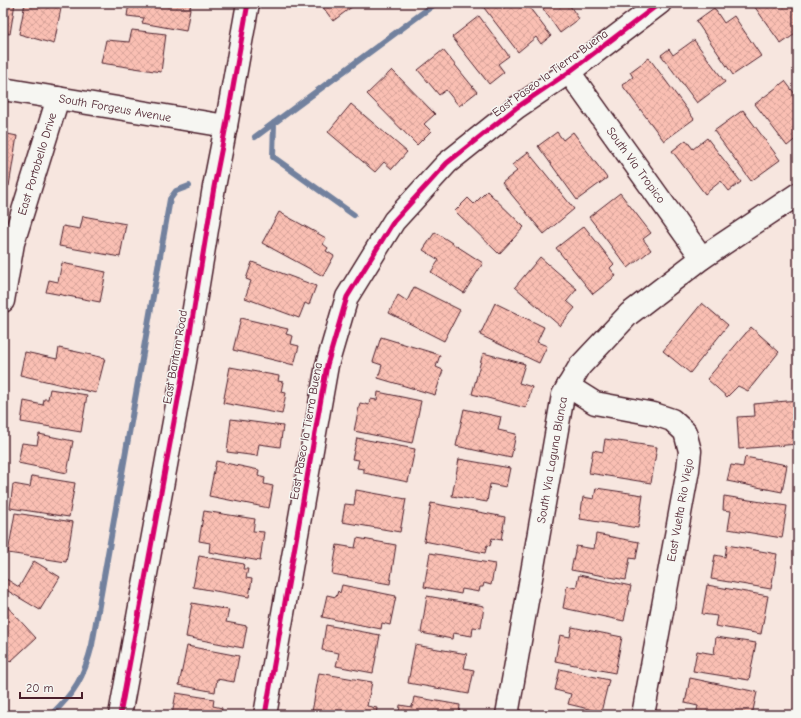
<svg xmlns="http://www.w3.org/2000/svg" width="801" height="718" viewBox="0 0 801 718" font-family="'Comic Neue',sans-serif">
<defs>
<pattern id="building-cross-hatch" width="8" height="8" patternUnits="userSpaceOnUse"><rect width="8" height="8" fill="#fabfb3"/><path d="M0 0l8 8M0 8l8-8" fill="none" stroke="#d8a49a"/></pattern>
</defs>
<rect width="100%" height="100%" fill="#f7e6df"/>
<filter id="ink" filterUnits="userSpaceOnUse"><feTurbulence type="fractalNoise" baseFrequency=".025" numOctaves="2"/><feDisplacementMap in="SourceGraphic" scale="8" xChannelSelector="R" yChannelSelector="G"/><feConvolveMatrix kernelMatrix="1 2 1 2 8 2 1 2 1" color-interpolation-filters="sRGB"/></filter>
<g filter="url(#ink)">
<g fill="none" stroke-linecap="round" stroke-linejoin="round">
<!-- stream -->
<g stroke="#72819e" stroke-width="6">
<polyline points="274,123 273,157 354,215"/>
<polyline points="255,137 436,3"/>
<path d="M51,715C75,692 84,677 92,645L170,199L176,191L189,186"/>
</g>
</g>
<!-- building -->
<g fill="url(#building-cross-hatch)" stroke="#4a1f2b">
<polygon points="3,3 15,3 10,34 3,33"/>
<polygon points="25,3 62,3 54,44 19,34"/>
<polygon points="129,3 191,3 186,31 142,23 144,18 127,16"/>
<polygon points="320,3 357,3 333,21"/>
<polygon points="482,3 526,3 551,36 541,44 536,37 518,52 481,4"/>
<polygon points="539,3 568,3 579,19 560,33"/>
<polygon points="752,3 798,3 798,32 781,44"/>
<polygon points="714,8 724,23 734,16 761,56 733,75 696,21"/>
<polygon points="479,16 509,56 498,64 504,72 489,84 452,37"/>
<polygon points="132,30 166,34 161,72 101,63 106,40 129,42"/>
<polygon points="694,40 725,82 697,103 661,55 669,49 673,55"/>
<polygon points="443,50 477,92 459,106 446,90 439,95 418,70"/>
<polygon points="649,58 694,119 664,141 622,85 633,77 630,72"/>
<polygon points="392,70 435,114 424,124 431,131 417,145 367,94"/>
<polygon points="785,81 798,98 798,137 787,146 755,104"/>
<polygon points="351,104 407,152 392,169 384,162 375,172 328,132"/>
<polygon points="743,110 780,160 751,181 714,131"/>
<polygon points="557,132 563,140 573,132 607,178 577,200 538,146"/>
<polygon points="3,133 17,136 9,186 3,185"/>
<polygon points="707,138 741,182 729,191 721,181 705,194 672,151 686,140 693,149"/>
<polygon points="528,152 574,209 544,234 502,183 517,171 512,165"/>
<polygon points="487,191 524,227 499,254 455,211 468,198 474,204"/>
<polygon points="620,193 651,233 643,239 651,250 628,268 589,217"/>
<polygon points="279,212 326,238 323,244 328,248 326,251 334,256 323,276 262,243"/>
<polygon points="83,216 126,224 120,257 59,246 63,226 80,229"/>
<polygon points="584,226 614,264 610,268 616,276 593,294 556,248"/>
<polygon points="435,232 483,263 464,293 431,272 439,260 423,250"/>
<polygon points="540,257 577,289 567,301 575,308 560,326 515,287"/>
<polygon points="252,262 316,286 309,305 305,303 299,318 245,298 251,281 246,279"/>
<polygon points="62,263 106,272 100,302 46,292 49,280 58,282"/>
<polygon points="414,287 460,310 444,341 389,313 398,295 407,301"/>
<polygon points="495,303 544,327 537,342 547,346 539,363 480,335"/>
<polygon points="702,303 728,325 690,373 663,351"/>
<polygon points="241,318 288,329 286,334 293,336 291,344 299,346 294,365 233,350"/>
<polygon points="751,327 779,352 748,391 738,386 727,397 707,379"/>
<polygon points="381,337 440,355 436,367 443,370 435,395 378,378 382,365 373,362"/>
<polygon points="59,348 105,358 96,393 20,375 25,352 57,359"/>
<polygon points="483,353 525,364 519,383 532,387 526,408 472,394"/>
<polygon points="230,367 279,376 278,381 283,382 281,392 286,393 282,414 223,403"/>
<polygon points="50,389 87,395 81,432 21,422 24,401 43,405 44,399 48,399"/>
<polygon points="378,392 421,401 412,443 354,431 360,403 369,405 370,399 377,400"/>
<polygon points="798,400 798,444 739,449 737,417 755,416 754,404"/>
<polygon points="464,409 501,417 498,430 516,434 511,458 456,446"/>
<polygon points="231,419 283,426 280,447 259,444 257,456 227,452"/>
<polygon points="39,434 73,441 67,473 18,463 22,443 37,445"/>
<polygon points="357,438 415,449 408,482 364,473 364,469 357,468 359,460 352,459"/>
<polygon points="605,439 657,447 651,483 589,473 593,450 603,452"/>
<polygon points="745,457 787,465 782,492 727,481 731,465 743,467"/>
<polygon points="459,459 510,468 506,487 490,484 487,502 452,496"/>
<polygon points="216,461 259,470 258,476 265,478 264,484 273,486 269,508 209,496"/>
<polygon points="32,476 75,483 69,517 10,508 13,484 30,487"/>
<polygon points="596,488 643,495 638,528 580,519 583,497 594,499"/>
<polygon points="356,490 406,499 400,532 342,522 345,504 354,505"/>
<polygon points="724,496 787,506 782,538 728,529 731,511 723,510"/>
<polygon points="431,503 505,517 501,540 492,538 490,546 487,545 485,553 424,541"/>
<polygon points="204,511 255,519 253,531 264,532 260,561 209,552 210,543 199,541"/>
<polygon points="15,513 73,522 66,562 8,553"/>
<polygon points="596,534 639,542 636,559 630,558 626,580 571,570 576,546 594,549"/>
<polygon points="357,538 396,545 390,584 332,574 337,545 355,548"/>
<polygon points="727,545 777,554 771,589 711,579 715,555 725,557"/>
<polygon points="430,553 495,564 491,585 484,583 483,587 480,587 479,592 462,589 461,594 424,587"/>
<polygon points="199,556 244,564 243,569 248,569 246,578 252,579 249,597 193,587"/>
<polygon points="34,561 60,577 40,610 3,588 3,577 19,587"/>
<polygon points="579,575 631,586 624,621 563,608 567,586 576,588"/>
<polygon points="342,585 396,596 390,625 382,623 381,629 322,617 327,595 336,597 338,591 340,593"/>
<polygon points="707,585 768,596 761,634 715,626 717,616 702,614"/>
<polygon points="427,596 484,606 481,628 473,627 472,636 453,633 452,639 421,633"/>
<polygon points="3,602 36,638 10,662 3,654"/>
<polygon points="192,603 229,610 226,622 247,626 243,648 186,637"/>
<polygon points="326,625 380,635 373,673 336,666 339,653 322,650"/>
<polygon points="572,627 622,637 615,673 555,661 560,635 570,637"/>
<polygon points="716,637 756,643 749,680 693,671 697,651 714,654"/>
<polygon points="415,645 467,654 464,668 474,670 469,694 408,683"/>
<polygon points="187,646 239,656 234,682 217,679 215,692 179,685"/>
<polygon points="560,669 609,680 601,712 568,704 571,694 555,690"/>
<polygon points="319,673 372,682 367,706 377,708 376,715 331,715 312,712"/>
<polygon points="690,678 757,692 752,715 696,715 698,706 685,703"/>
<polygon points="176,693 214,699 213,706 222,708 221,715 172,715"/>
<polygon points="414,697 460,705 459,715 399,715 400,705 412,707"/>
</g>
<g fill="none" stroke-linecap="round" stroke-linejoin="round">
<defs>
<g id="minor">
<polyline points="569,72 702,258"/>
<polyline points="3,89 226,126"/>
<polyline points="3,301 13,243 58,98"/>
<polyline points="568,386 595,403 654,414 672,420 685,432 690,451 688,470 643,715"/>
<polyline points="120,715 187,351 214,187 226,126 248,3"/>
<polyline points="265,715 327,365 347,297 394,221 447,163 516,108 569,72 660,3"/>
<polyline points="507,715 563,395 580,366 629,314 702,258 798,194"/>
</g>
</defs>
<!-- minor casing -->
<use href="#minor" stroke="#4a1f2b" stroke-width="25"/>
<!-- minor -->
<use href="#minor" stroke="#f6f6f2" stroke-width="22"/>
<defs>
<g id="cycleway">
<polyline points="120,715 187,351 214,187 226,126 248,3"/>
<polyline points="265,715 327,365 347,297 394,221 447,163 516,108 569,72 660,3"/>
</g>
</defs>
<!-- cycleway casing -->
<use href="#cycleway" stroke="#f6f6f2" stroke-width="8"/>
<!-- cycleway -->
<use href="#cycleway" stroke="#d6006c" stroke-width="5"/>
</g>
</g>
<g text-anchor="middle" stroke-width="3" stroke-linejoin="round" paint-order="stroke">
<!-- street labels -->
<g font-size="12" fill="#4a1f2b" stroke="#f6f6f2">
<text transform="translate(550 73) rotate(-36)" y="4">East Paseo la Tierra Buena</text>
<text transform="translate(115 108) rotate(10)" y="4">South Forgeus Avenue</text>
<text transform="translate(37 164) rotate(-73)" y="4">East Portobello Drive</text>
<text transform="translate(636 165) rotate(54)" y="4">South Via Tropico</text>
<text transform="translate(175 357) rotate(-80)" y="4">East Bantam Road</text>
<text transform="translate(306 431) rotate(-80)" y="4">East Paseo la Tierra Buena</text>
<text transform="translate(552 460) rotate(-80)" y="4">South Via Laguna Blanca</text>
<text transform="translate(680 510) rotate(-80)" y="4">East Vuelta Rio Viejo</text>
</g>
</g>
<!-- margin -->
<rect width="801" height="718" fill="none" stroke="#f6f6f2" stroke-width="16"/>
<rect x="8" y="8" width="785" height="702" fill="none" stroke="#4a1f2b" stroke-width="1.5" filter="url(#ink)"/>
<!-- scale -->
<path d="M20 692v6h62v-6" fill="none" stroke="#4a1f2b" stroke-width="2"/>
<text x="26" y="692" font-size="12" fill="#4a1f2b" stroke="#f6f6f2" stroke-width="3" paint-order="stroke">20 m</text>
</svg>
